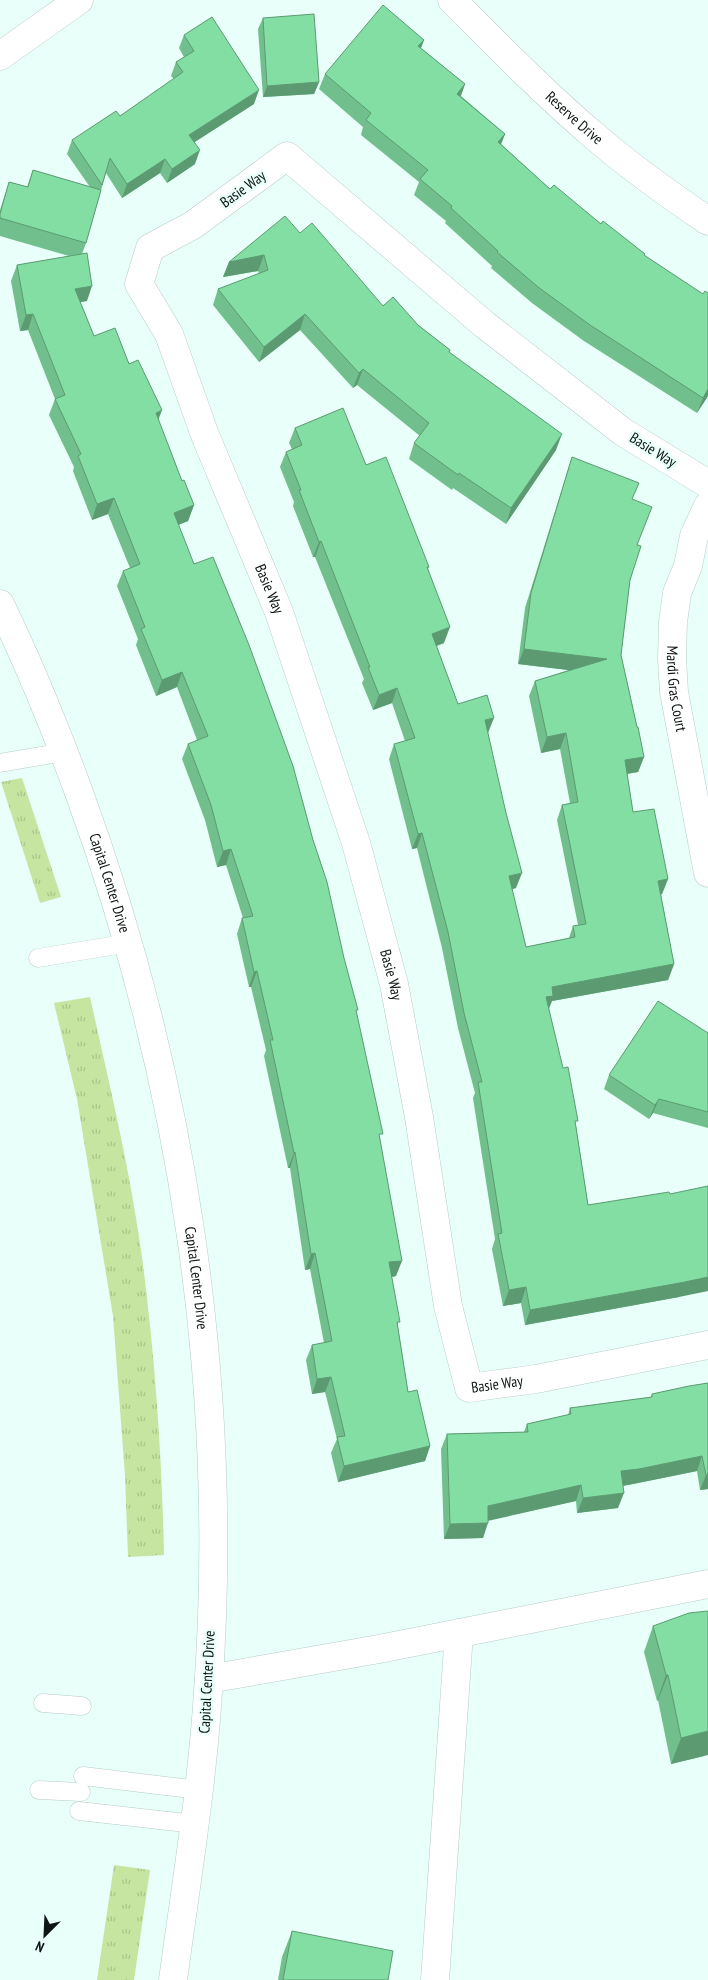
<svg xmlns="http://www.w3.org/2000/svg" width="708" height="1980" viewBox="0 0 708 1980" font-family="'PT Sans Narrow',sans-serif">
<defs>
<pattern id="grass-tufts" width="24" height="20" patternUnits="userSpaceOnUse" patternTransform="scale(1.25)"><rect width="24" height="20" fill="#c6e5a0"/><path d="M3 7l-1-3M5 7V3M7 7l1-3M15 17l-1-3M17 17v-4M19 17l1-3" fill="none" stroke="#a9c489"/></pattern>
</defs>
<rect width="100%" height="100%" fill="#e8fffa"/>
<!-- grass -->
<g fill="url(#grass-tufts)">
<polygon points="22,778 61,897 40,903 1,782"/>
<path d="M90,997C109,1083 130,1169 142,1257C155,1356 162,1456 164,1555L128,1557L125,1476L113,1316L77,1099L54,1003Z"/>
<polygon points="114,1865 150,1870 134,1980 97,1980"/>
</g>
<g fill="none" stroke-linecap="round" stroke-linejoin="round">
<defs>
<g id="lane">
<polyline points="0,763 64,752"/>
<polyline points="38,958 129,943"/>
<polyline points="43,1703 82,1706"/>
<polyline points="83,1776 199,1790"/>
<polyline points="39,1790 81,1792"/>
<polyline points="79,1811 195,1824"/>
</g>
<g id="street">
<path id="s1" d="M452,0C498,46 543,92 592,134C629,166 668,194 708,221"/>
<path id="s2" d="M708,484L623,432L485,325L287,156L193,225L150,248L139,284L169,334L205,435L279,612L356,843L394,984L419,1117L448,1306L469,1388L536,1379L708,1345"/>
<path id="s3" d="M708,506L694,536L688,566L677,593L673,622L672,659L674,692L708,873"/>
<polyline points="209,1679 379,1649 708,1584"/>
<polyline points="435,1980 459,1633"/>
</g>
<g id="secondary">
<polyline points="0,56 79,0"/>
<path id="s4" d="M0,604C29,664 54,725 77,787C183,1075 230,1386 208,1692C202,1788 186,1884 173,1980"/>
</g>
</defs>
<!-- lane casing -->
<use href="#lane" stroke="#b6cdc8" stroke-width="19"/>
<!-- street casing -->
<use href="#street" stroke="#b6cdc8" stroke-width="29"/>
<!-- secondary casing -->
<use href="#secondary" stroke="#b6cdc8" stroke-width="29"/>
<!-- lane -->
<use href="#lane" stroke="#fff" stroke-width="18"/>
<!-- street -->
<use href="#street" stroke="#fff" stroke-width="28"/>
<!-- secondary -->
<use href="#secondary" stroke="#fff" stroke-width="28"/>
</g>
<!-- wall -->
<g fill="#71bf8c">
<polygon points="263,18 319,82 314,94 263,97 258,29"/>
<polygon points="184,35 254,104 194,142 195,164 167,183 160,173 122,198 106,173 86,243 82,254 87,301 80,302 94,336 129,364 158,420 182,481 194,505 188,521 178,525 344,958 356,1013 380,1140 396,1276 392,1277 398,1328 408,1392 430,1446 425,1461 338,1482 331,1453 337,1439 325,1392 312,1394 306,1360 312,1345 324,1343 310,1269 305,1270 290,1168 288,1168 264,1056 266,1050 251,987 249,987 237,934 242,918 243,918 226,865 217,867 205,820 182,759 188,744 197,740 177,687 156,696 136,645 138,639 117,586 123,571 130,568 108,514 92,520 73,471 74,467 49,415 55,399 28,330 20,331 11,281 17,265 69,256 0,236 0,210 9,182 27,187 33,170 90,187 67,154 72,140 120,116 174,79 171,76 176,62 184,57 179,48"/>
<polygon points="424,40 421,48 465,84 461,96 505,134 501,144 550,189 601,224 645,254 644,256 703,294 708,293 708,396 697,413 584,341 532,303 491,268 492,266 445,223 446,221 414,195 419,182 361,135 363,127 319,89 325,74"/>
<polygon points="300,233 383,306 418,325 450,350 449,352 556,450 506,524 453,488 452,490 409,459 414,443 420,436 357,385 353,388 300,330 259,362 213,305 218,289 259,274 258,271 223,277 229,262"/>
<polygon points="295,428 366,465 429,567 428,569 444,643 436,646 458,704 488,733 516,888 512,889 526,947 569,938 573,926 578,925 557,820 562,805 570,803 560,749 541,753 529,696 535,681 569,670 518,664 525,608 567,473 572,457 633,500 638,545 630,580 621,655 644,757 638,772 627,774 633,812 668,879 662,894 661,895 674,964 668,980 552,1001 548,1009 576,1126 588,1205 679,1297 525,1325 521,1303 503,1306 492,1249 495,1239 473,1098 475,1093 458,1028 442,948 417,848 412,849 389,759 394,744 405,741 392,703 373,710 362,683 364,679 315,557 313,557 293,506 294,502 280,467 286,452 292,449 289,443"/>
<polygon points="708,1033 708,1128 653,1113 649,1119 604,1089 609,1075"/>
<polygon points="708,1383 708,1489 700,1490 697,1471 633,1484 623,1486 618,1508 577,1513 576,1501 488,1520 483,1538 444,1539 441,1449 447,1434 524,1432 527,1424 568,1415 570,1408 651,1397 652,1394"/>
<polygon points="653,1626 704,1756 671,1764 658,1700 657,1701 644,1652"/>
<polygon points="292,1931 388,1980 278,1980 282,1957"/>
</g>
<!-- shaded-wall -->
<g fill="#5c9b72">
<polygon points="424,40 418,55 418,46"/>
<polygon points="319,82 314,94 263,97 267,86"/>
<polygon points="465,84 459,100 457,94"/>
<polygon points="259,90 254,104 184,149 189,135"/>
<polygon points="505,134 499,149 498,142"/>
<polygon points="200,150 195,164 167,183 172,169"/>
<polygon points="165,159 160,173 122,198 127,184"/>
<polygon points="264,255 258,271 223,277 229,262"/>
<polygon points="92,286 87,301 69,304 75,289"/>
<polygon points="33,314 28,330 20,331 26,315"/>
<polygon points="305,314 300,330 259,362 264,347"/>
<polygon points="363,369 357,385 353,388 359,373"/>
<polygon points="708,389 708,396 697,413 703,398"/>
<polygon points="162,410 156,426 156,413"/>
<polygon points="562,434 556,450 506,524 511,508"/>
<polygon points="114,498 108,514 92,520 97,504"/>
<polygon points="194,505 188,521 168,529 174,513"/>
<polygon points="321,541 315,557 313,557 319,542"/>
<polygon points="450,627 444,643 426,650 432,634"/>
<polygon points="524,649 607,659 601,674 518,664"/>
<polygon points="182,672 177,687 156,696 162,680"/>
<polygon points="397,688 392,703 373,710 379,695"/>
<polygon points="494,718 488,733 479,736 485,720"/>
<polygon points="566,733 560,749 541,753 547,737"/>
<polygon points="644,757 638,772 619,775 625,760"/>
<polygon points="422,833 417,848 412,849 418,834"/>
<polygon points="231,849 226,865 217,867 223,851"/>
<polygon points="522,873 516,888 504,891 509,876"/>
<polygon points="668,879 662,894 653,896 658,881"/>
<polygon points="674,964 668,980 552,1001 548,1011 546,997 552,987"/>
<polygon points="257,971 251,987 249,987 254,972"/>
<polygon points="659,1099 653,1113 649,1119 655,1105"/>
<polygon points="295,1152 290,1168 288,1168 294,1153"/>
<polygon points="315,1253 310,1269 305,1270 311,1254"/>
<polygon points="402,1261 396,1276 383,1278 389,1262"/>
<polygon points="708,1277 708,1291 679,1297 525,1325 530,1310"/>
<polygon points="526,1287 521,1303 503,1306 509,1290"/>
<polygon points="331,1377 325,1392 312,1394 317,1379"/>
<polygon points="430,1446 425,1461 338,1482 344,1466"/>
<polygon points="702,1456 697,1471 633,1484 615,1487 621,1471"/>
<polygon points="708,1474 708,1489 700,1490 706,1475"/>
<polygon points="581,1485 576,1501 483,1522 488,1506"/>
<polygon points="624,1493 618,1508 577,1513 583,1498"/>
<polygon points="488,1523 483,1538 444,1539 450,1524"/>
<polygon points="666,1675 668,1675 658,1700 657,1701"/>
<polygon points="708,1731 708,1755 671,1764 681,1738"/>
</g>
<!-- building -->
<g fill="#83dea3" stroke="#5c9b72">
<polygon points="383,5 424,40 418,46 465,84 457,94 505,134 498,142 550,189 554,185 601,224 603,221 645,254 644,255 703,294 705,291 708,293 708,389 703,398 590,325 538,287 497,252 498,251 451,208 452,206 420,179 428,170 366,120 371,113 325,74"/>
<polygon points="314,14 319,82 267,86 263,18"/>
<polygon points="212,17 259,90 189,135 200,150 172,169 165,159 127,184 110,158 102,185 72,140 116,111 120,116 183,72 176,62 194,51 184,35"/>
<polygon points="33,170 101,190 86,243 0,218 0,214 9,182 28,187"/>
<polygon points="285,216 300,233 312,223 383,306 393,297 418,325 450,350 449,352 562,434 511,508 459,473 458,475 414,443 429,423 363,369 359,373 305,314 264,347 218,289 268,270 264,255 229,262"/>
<polygon points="87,253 92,286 75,289 94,336 115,328 129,364 138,360 162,410 156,413 182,481 184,480 194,505 174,513 194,564 213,557 249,645 293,766 313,840 327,882 344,958 358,1010 356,1010 383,1134 379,1134 402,1261 389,1262 400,1322 397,1322 408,1392 417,1390 430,1446 344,1466 337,1437 345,1436 331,1377 317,1379 312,1345 332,1341 315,1253 311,1254 295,1152 294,1153 270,1040 273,1040 257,971 254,972 242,918 253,916 231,849 223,851 211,805 188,744 208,736 182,672 162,680 141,629 145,627 123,571 140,564 114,498 97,504 78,456 81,454 55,399 65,395 33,314 26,315 17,265"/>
<polygon points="343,408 366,465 386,457 429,567 427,567 450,627 432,634 458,704 487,695 494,718 485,720 506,813 522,873 509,876 526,947 575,937 573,926 586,924 562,805 578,802 566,733 547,737 535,681 607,659 524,649 531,593 572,457 639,483 632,499 652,507 637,545 641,546 630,580 621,655 637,727 638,727 644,757 625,760 633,812 654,809 668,879 658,881 674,964 552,987 553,996 546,997 563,1068 568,1067 578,1121 575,1121 588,1205 669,1192 670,1194 708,1186 708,1277 685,1282 530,1310 526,1287 509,1290 498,1234 502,1233 478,1082 482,1082 464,1013 448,932 422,833 418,834 394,744 415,738 397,688 379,695 368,667 370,667 321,541 319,542 299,490 301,490 286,452 302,445 295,428"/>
<polygon points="658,1001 708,1033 708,1112 659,1099 655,1105 609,1075"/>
<polygon points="708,1383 708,1474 706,1475 702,1456 639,1469 621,1471 624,1493 583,1498 581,1485 488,1506 488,1523 450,1524 447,1434 528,1432 527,1424 571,1414 570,1408 652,1397 652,1394 689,1386"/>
<polygon points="708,1611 708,1731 681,1738 668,1675 666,1675 653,1626 689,1613"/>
<polygon points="292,1931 393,1951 388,1980 283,1980"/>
</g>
<g text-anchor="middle" stroke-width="5" stroke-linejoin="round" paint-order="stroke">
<!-- street labels -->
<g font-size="15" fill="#0e1614" stroke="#e8fffa">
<text dy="5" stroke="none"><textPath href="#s1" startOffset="170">Reserve Drive</textPath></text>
<text transform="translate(243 189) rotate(-36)" y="5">Basie Way</text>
<text transform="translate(653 450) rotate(32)" y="5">Basie Way</text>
<text dy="5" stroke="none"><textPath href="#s2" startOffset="1070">Basie Way</textPath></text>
<text dy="5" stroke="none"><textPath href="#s3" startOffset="189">Mardi Gras Court</textPath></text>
<text dy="5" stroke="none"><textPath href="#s4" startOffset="300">Capital Center Drive</textPath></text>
<text dy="5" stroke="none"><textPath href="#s2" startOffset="1475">Basie Way</textPath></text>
<text dy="5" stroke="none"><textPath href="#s4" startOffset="705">Capital Center Drive</textPath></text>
<text dy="5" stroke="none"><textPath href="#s2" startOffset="1924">Basie Way</textPath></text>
<text transform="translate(207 1682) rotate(-87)" y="5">Capital Center Drive</text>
</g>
</g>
<!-- north arrow -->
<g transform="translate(45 1935) rotate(204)" stroke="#e8fffa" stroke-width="4" paint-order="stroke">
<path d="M0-4L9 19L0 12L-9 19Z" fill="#0e1614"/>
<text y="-8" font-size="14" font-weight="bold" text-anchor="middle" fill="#0e1614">N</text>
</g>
</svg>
